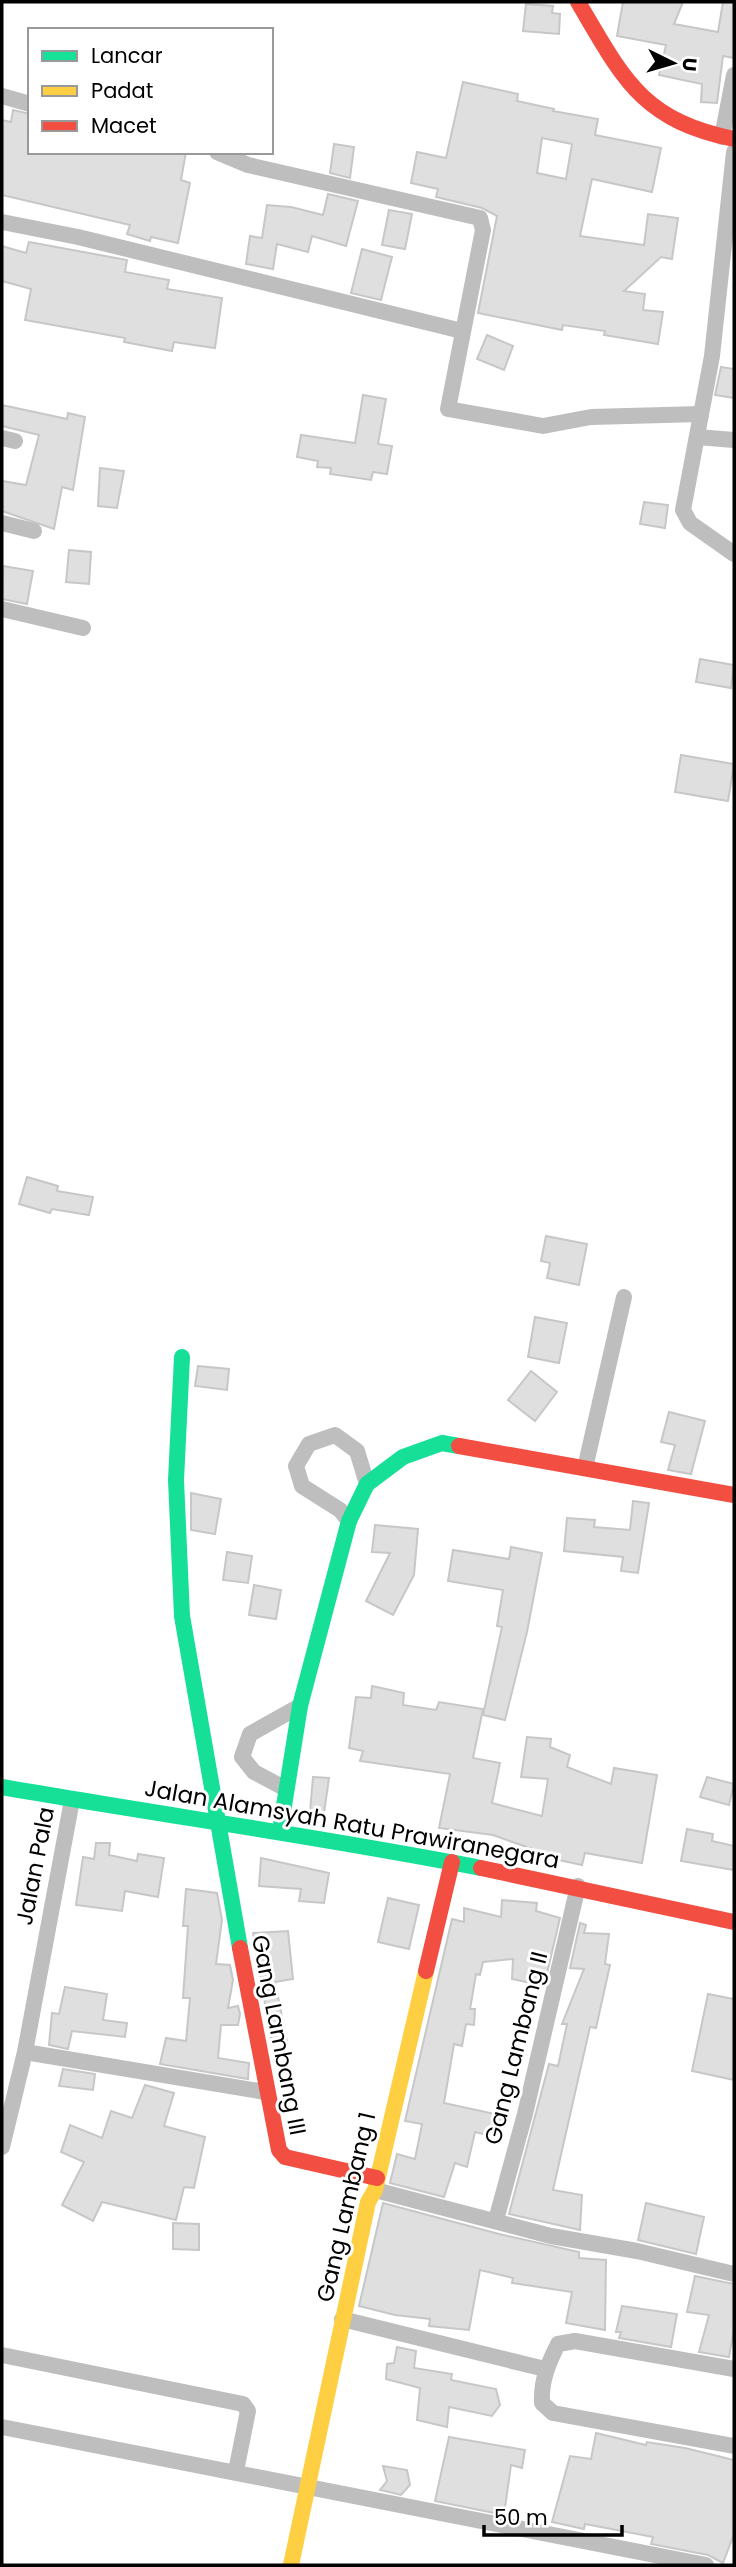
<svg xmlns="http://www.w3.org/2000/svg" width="736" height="2567" viewBox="0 0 736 2567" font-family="Poppins,sans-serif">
<rect width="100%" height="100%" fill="#fff"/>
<!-- building -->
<g fill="#dfdfdf" stroke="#c7c7c7" stroke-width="2" fill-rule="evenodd">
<polygon points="623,2 683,2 674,24 718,32 723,2 734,2 734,58 723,56 717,103 701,102 702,84 659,75 666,45 617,36"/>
<polygon points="526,4 553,6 552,13 560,14 559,34 523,31"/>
<path d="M463,82L518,94L517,101L554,109L553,111L598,119L595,135L661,148L652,192L592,179L580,236L644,245L648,214L678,218L672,259L661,257L624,291L645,294L643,310L663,312L658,344L604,335L605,331L563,325L562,330L478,313L497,216L482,208L436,197L438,189L411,183L417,152L446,158ZM542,138L572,144L566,179L537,173Z"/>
<polygon points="13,110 30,114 30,152 186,152 181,180 190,183 178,243 151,237 150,241 127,234 130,225 2,195 2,120 11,122"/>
<polygon points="334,144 354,147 350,178 330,173"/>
<polygon points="328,194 358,201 346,246 312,236 308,252 277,244 273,269 246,264 250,236 262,238 267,205 291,207 323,215"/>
<polygon points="389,210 412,214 405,249 382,245"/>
<polygon points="29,242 127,260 125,272 169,280 167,289 222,298 215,348 174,342 172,351 124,342 125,338 25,320 31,289 2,281 2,246 26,253"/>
<polygon points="362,249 392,257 381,300 351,293"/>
<polygon points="487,335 513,346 504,370 477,359"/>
<polygon points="721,367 734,369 734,398 715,395"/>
<polygon points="363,395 386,399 378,444 392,446 387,474 373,472 371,480 330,474 331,468 317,467 318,461 297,457 301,435 355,443"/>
<polygon points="2,405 67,419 68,413 85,417 73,490 62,487 54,529 2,511 2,481 26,485 39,435 2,426"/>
<polygon points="100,468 124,471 117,508 98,506"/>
<polygon points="644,502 668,505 665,528 640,524"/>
<polygon points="69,550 91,552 89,584 66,582"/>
<polygon points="3,566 33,571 27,604 2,599"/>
<polygon points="700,659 734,665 731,688 696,682"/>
<polygon points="681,755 734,764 728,801 675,792"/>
<polygon points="27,1177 58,1186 57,1191 93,1197 89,1215 52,1209 50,1213 19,1204"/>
<polygon points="546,1236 587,1244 579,1285 547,1278 550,1263 541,1261"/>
<polygon points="535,1317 567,1323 559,1363 528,1357"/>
<polygon points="198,1366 229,1369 227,1390 195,1386"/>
<polygon points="531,1371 557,1392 535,1421 508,1400"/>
<polygon points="669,1412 705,1421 691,1474 668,1470 675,1445 661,1442"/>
<polygon points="191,1493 221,1499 215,1534 191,1530"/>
<polygon points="633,1501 649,1503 638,1573 621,1571 623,1557 564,1551 567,1518 595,1520 594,1527 630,1530"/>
<polygon points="375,1525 418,1529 414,1575 393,1615 366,1601 390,1553 372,1552"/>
<polygon points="511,1547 542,1553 527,1632 505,1720 483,1715 502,1627 497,1626 503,1590 448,1581 453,1550 509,1559"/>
<polygon points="227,1552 252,1556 248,1583 223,1580"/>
<polygon points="254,1585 281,1590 276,1619 249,1615"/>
<polygon points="372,1686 404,1693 403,1705 436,1710 439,1702 483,1709 473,1758 500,1763 492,1803 542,1816 548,1779 521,1777 527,1737 551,1739 550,1747 570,1755 567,1767 611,1784 614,1768 657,1775 642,1863 585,1853 582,1865 531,1854 532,1849 493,1835 439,1828 450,1774 360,1761 363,1751 349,1748 356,1697 371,1698"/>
<polygon points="313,1777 329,1778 324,1813 310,1812"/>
<polygon points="707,1777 734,1784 729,1805 700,1797"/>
<polygon points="687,1829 713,1834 712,1841 734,1846 734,1870 681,1861"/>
<polygon points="96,1843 110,1843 109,1855 137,1861 138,1854 164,1858 158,1897 125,1891 122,1911 76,1905 83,1857 94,1859"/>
<polygon points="261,1858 329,1873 324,1903 299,1901 301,1889 259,1886"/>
<polygon points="186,1889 217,1893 222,1920 216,1964 230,1965 233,1980 228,2008 238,2006 240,2014 238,2025 221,2025 218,2058 249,2063 248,2079 160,2064 166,2038 186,2041 190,1998 183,1998 188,1926 183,1926"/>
<polygon points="388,1898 419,1905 409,1949 378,1942"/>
<polygon points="502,1900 537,1903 536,1911 560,1918 544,1986 512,1979 513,1959 483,1962 480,1975 476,1974 470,2009 475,2009 474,2025 466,2024 462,2046 454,2044 444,2103 504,2116 500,2138 475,2132 467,2167 455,2163 444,2197 390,2183 397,2154 415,2159 422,2124 405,2121 452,1919 464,1922 464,1908 501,1917"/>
<polygon points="580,1923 586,1925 584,1933 609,1934 605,1964 610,1965 596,2028 590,2027 553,2190 582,2195 580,2230 509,2214 549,2064 558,2066 567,2024 562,2024 584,1969 570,1968"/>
<polygon points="288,1931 293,1979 275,1982 287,2042 272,2045 253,1933"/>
<polygon points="65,1987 107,1994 103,2020 127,2023 125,2037 72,2031 68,2049 49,2045 52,2013 59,2014"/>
<polygon points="708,1994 734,1999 734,2080 692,2071"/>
<polygon points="63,2069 95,2074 93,2090 59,2086"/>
<polygon points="145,2085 174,2093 164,2126 205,2137 194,2188 184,2187 176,2220 102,2202 93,2221 62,2205 84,2162 61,2152 70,2125 102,2138 111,2111 132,2118"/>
<polygon points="383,2203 499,2234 579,2252 579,2258 606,2260 605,2330 566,2323 572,2292 512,2283 513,2278 480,2270 469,2330 429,2326 430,2319 395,2315 359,2306"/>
<polygon points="646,2203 704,2217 696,2254 638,2240"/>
<polygon points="173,2223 199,2224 199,2250 173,2249"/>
<polygon points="695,2276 734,2284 734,2329 729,2357 699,2352 709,2315 687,2312"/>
<polygon points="622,2306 677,2314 671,2347 619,2338 621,2332 616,2332"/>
<polygon points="397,2347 416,2351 414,2368 452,2374 451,2380 496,2389 500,2405 492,2416 449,2407 447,2427 417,2420 420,2388 386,2379 387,2364 394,2363"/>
<polygon points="596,2433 646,2445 647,2442 685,2448 734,2460 734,2534 723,2563 708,2555 651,2544 653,2537 585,2524 584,2529 552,2522 570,2456 591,2459"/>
<polygon points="449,2437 525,2450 522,2468 511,2465 504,2515 435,2501"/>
<polygon points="383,2466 407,2470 410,2485 401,2495 380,2490 387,2481"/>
</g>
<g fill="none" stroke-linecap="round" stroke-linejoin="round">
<!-- street -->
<g stroke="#bebebe" stroke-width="16">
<polyline points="2,96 30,104"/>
<polyline points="722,137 734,75"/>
<polyline points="217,152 248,165 480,218 483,230 448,409 543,426 591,417 701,414"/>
<polyline points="734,152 712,356 683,510 690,523 734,554"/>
<polyline points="2,222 78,237 462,331"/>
<polyline points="697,437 734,440"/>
<polyline points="2,438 15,441"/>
<polyline points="2,523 34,531"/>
<polyline points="2,609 83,628"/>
<polyline points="585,1468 624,1297"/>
<polyline points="349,1521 340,1510 302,1486 296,1466 309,1444 335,1435 357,1451 367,1484"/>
<polyline points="286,1789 254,1772 242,1757 250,1734 300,1706"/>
<polyline points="25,2052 265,2092"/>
<polyline points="2,2147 25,2052 72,1800"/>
<polyline points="375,2190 551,2236 637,2251 734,2274"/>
<polyline points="496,2220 525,2114 578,1886"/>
<polyline points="342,2319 545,2369"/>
<polyline points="2,2355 243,2404 248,2411 236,2471"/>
<path d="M734,2369L575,2341L558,2344C548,2364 541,2380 542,2403L553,2413L734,2446"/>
<polyline points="2,2427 706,2565"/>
</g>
<!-- fast -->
<g stroke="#16e098" stroke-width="16">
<polyline points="182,1357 176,1480 182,1616 240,1948"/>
<path d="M2,1787C162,1815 322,1837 481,1868"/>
<polyline points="280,1831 300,1706 349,1521 367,1484 403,1457 442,1443 459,1446"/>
</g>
<!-- slow -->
<polyline stroke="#ffcf43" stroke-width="16" points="291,2565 368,2202 375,2190 426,1971"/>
<!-- jam -->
<g stroke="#f24e42" stroke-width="16">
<path d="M578,2C623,78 641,120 734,139"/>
<polyline points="459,1446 734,1495"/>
<polyline points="481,1868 734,1922"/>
<polyline points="240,1948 279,2150 285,2157 377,2178"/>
<polyline points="426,1971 452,1862"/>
</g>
</g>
<g text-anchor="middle" stroke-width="6" stroke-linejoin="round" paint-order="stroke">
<!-- street labels -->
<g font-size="23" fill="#000" stroke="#fff">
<text transform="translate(352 1824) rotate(10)" y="8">Jalan Alamsyah Ratu Prawiranegara</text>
<text transform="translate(35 1866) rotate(-79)" y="8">Jalan Pala</text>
<text transform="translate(279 2035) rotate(79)" y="8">Gang Lambang III</text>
<text transform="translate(516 2048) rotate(-76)" y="8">Gang Lambang II</text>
<text transform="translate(346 2207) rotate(-77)" y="8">Gang Lambang 1</text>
</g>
</g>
<!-- border -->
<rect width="736" height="2567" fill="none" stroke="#000000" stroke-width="7"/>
<!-- legend -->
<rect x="28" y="28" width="245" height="126" fill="#ffffff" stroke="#999999" stroke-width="2"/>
<rect x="42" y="51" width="35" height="10" fill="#16e098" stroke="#999999" stroke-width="2"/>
<text x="91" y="63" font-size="21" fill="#000000">Lancar</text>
<rect x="42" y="86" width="35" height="10" fill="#ffcf43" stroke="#999999" stroke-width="2"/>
<text x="91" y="98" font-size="21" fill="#000000">Padat</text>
<rect x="42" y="121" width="35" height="10" fill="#f24e42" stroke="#999999" stroke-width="2"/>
<text x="91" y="133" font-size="21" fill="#000000">Macet</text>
<!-- north arrow -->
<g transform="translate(673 63) rotate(95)" stroke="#ffffff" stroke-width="5" paint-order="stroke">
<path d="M0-5L12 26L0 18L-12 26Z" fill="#000000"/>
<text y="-10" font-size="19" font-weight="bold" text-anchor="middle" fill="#000000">U</text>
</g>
<!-- scale -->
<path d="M484 2525v10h138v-10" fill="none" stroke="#000000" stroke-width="3.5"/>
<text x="494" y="2525" font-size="21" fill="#000000" stroke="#ffffff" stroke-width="5" paint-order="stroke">50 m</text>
</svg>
